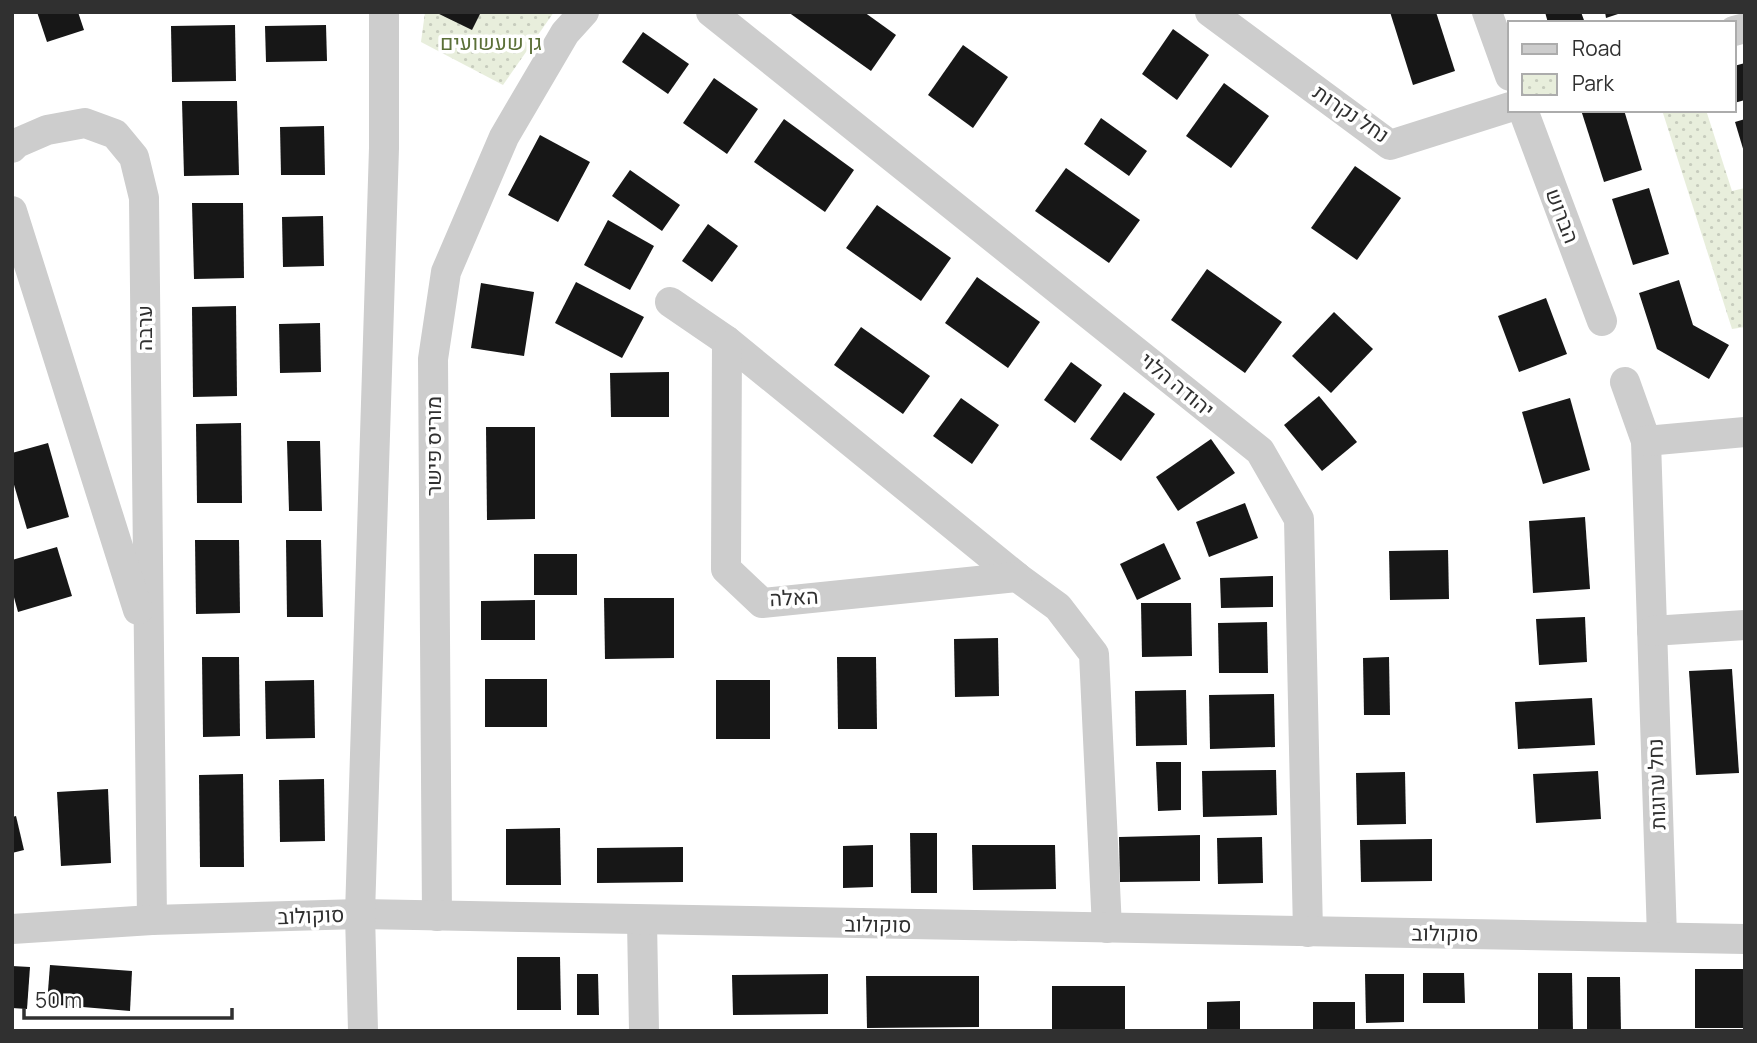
<svg xmlns="http://www.w3.org/2000/svg" width="1757" height="1043" viewBox="0 0 1757 1043" font-family="Manrope,Heebo,sans-serif">
<defs>
<pattern id="park-dots" width="8" height="8" patternUnits="userSpaceOnUse" patternTransform="scale(1.75)"><rect width="8" height="8" fill="#e8eedc"/><path d="M2 2h.1M6 6h.1" fill="none" stroke="#c7ccbd" stroke-width="1.8" stroke-linecap="round"/></pattern>
</defs>
<rect width="100%" height="100%" fill="#fff"/>
<!-- park -->
<g fill="url(#park-dots)">
<polygon points="425,12 554,12 503,85 421,42"/>
<polygon points="1662,110 1706,110 1732,191 1745,188 1745,327 1732,329"/>
</g>
<!-- building -->
<g fill="#171717">
<polygon points="37,12 78,12 84,30 47,42"/>
<polygon points="435,12 481,12 472,30"/>
<polygon points="788,12 864,12 896,35 871,71"/>
<polygon points="1390,12 1436,12 1455,71 1413,85"/>
<polygon points="1545,12 1581,12 1585,23 1548,23"/>
<polygon points="1605,12 1621,12 1621,13 1606,18"/>
<polygon points="235,25 236,81 172,82 171,26"/>
<polygon points="326,25 327,61 266,62 265,26"/>
<polygon points="1173,29 1209,55 1177,100 1142,74"/>
<polygon points="643,32 689,64 668,94 622,62"/>
<polygon points="963,45 1008,77 973,128 928,95"/>
<polygon points="1745,63 1745,100 1734,103 1734,66"/>
<polygon points="714,78 758,109 727,154 683,123"/>
<polygon points="1224,83 1269,116 1231,168 1186,136"/>
<polygon points="182,101 237,101 239,175 184,176"/>
<polygon points="1581,110 1624,110 1642,170 1604,182"/>
<polygon points="1101,118 1147,151 1129,176 1084,144"/>
<polygon points="784,119 854,170 825,212 754,162"/>
<polygon points="1745,119 1745,152 1744,152 1735,122"/>
<polygon points="324,126 325,175 281,175 280,127"/>
<polygon points="540,135 590,162 558,222 508,195"/>
<polygon points="1355,166 1401,198 1357,260 1311,228"/>
<polygon points="1066,168 1140,220 1109,263 1035,211"/>
<polygon points="630,170 680,205 662,231 612,196"/>
<polygon points="1649,188 1669,254 1633,265 1612,199"/>
<polygon points="192,203 243,203 244,278 194,279"/>
<polygon points="877,205 951,258 921,301 846,248"/>
<polygon points="323,216 324,266 283,267 282,217"/>
<polygon points="608,220 654,246 630,290 584,265"/>
<polygon points="708,224 738,246 712,282 682,261"/>
<polygon points="1207,269 1282,322 1245,373 1171,320"/>
<polygon points="977,277 1040,322 1008,368 945,323"/>
<polygon points="1679,280 1693,325 1729,345 1709,379 1657,349 1639,293"/>
<polygon points="576,282 644,317 622,358 555,323"/>
<polygon points="481,283 534,292 524,356 471,348"/>
<polygon points="1546,298 1567,354 1519,372 1498,316"/>
<polygon points="236,306 237,396 193,397 192,307"/>
<polygon points="1334,312 1373,349 1331,393 1292,356"/>
<polygon points="320,323 321,372 280,373 279,324"/>
<polygon points="861,327 930,376 903,414 834,365"/>
<polygon points="1071,362 1102,385 1075,423 1044,400"/>
<polygon points="669,372 669,417 611,417 610,373"/>
<polygon points="1124,392 1155,414 1121,461 1090,439"/>
<polygon points="1319,396 1357,442 1322,471 1284,425"/>
<polygon points="961,398 999,425 972,464 933,436"/>
<polygon points="1570,398 1590,470 1543,484 1522,412"/>
<polygon points="241,423 242,503 197,503 196,424"/>
<polygon points="486,427 535,427 535,519 487,520"/>
<polygon points="1211,439 1235,473 1178,511 1156,477"/>
<polygon points="287,441 320,441 322,511 289,511"/>
<polygon points="48,443 69,517 27,529 12,478 12,453"/>
<polygon points="1245,503 1258,538 1209,557 1196,522"/>
<polygon points="1585,517 1590,589 1533,593 1529,521"/>
<polygon points="195,540 239,540 240,613 196,614"/>
<polygon points="286,540 321,540 323,617 287,617"/>
<polygon points="1164,543 1181,579 1137,600 1120,564"/>
<polygon points="57,547 72,596 18,612 12,590 12,560"/>
<polygon points="1448,550 1449,599 1390,600 1389,551"/>
<rect x="534" y="554" width="43" height="41"/>
<polygon points="1273,576 1273,607 1221,608 1220,578"/>
<polygon points="604,598 674,598 674,658 605,659"/>
<polygon points="535,600 535,640 481,640 481,601"/>
<polygon points="1141,603 1191,603 1192,656 1142,657"/>
<polygon points="1585,617 1587,662 1539,665 1536,619"/>
<polygon points="1267,622 1268,673 1219,673 1218,623"/>
<polygon points="998,638 999,696 955,697 954,639"/>
<polygon points="202,657 239,657 240,736 203,737"/>
<polygon points="837,657 876,657 877,729 838,729"/>
<polygon points="1389,657 1390,715 1364,715 1363,658"/>
<polygon points="1732,669 1739,773 1696,775 1689,671"/>
<rect x="485" y="679" width="62" height="48"/>
<polygon points="314,680 315,738 266,739 265,681"/>
<rect x="716" y="680" width="54" height="59"/>
<polygon points="1186,690 1187,745 1136,746 1135,691"/>
<polygon points="1274,694 1275,747 1210,749 1209,695"/>
<polygon points="1592,698 1595,745 1518,749 1515,702"/>
<polygon points="1156,762 1181,762 1181,810 1158,811"/>
<polygon points="1276,770 1277,815 1203,817 1202,771"/>
<polygon points="1598,771 1601,819 1536,823 1533,774"/>
<polygon points="1405,772 1406,824 1357,825 1356,773"/>
<polygon points="243,774 244,867 200,867 199,775"/>
<polygon points="324,779 325,841 280,842 279,780"/>
<polygon points="108,789 111,863 61,866 57,792"/>
<polygon points="16,816 24,850 12,853 12,817"/>
<polygon points="560,828 561,885 506,885 506,829"/>
<polygon points="910,833 937,833 937,893 911,893"/>
<polygon points="1200,835 1200,881 1120,882 1119,837"/>
<polygon points="1262,837 1263,883 1218,884 1217,838"/>
<polygon points="1432,839 1432,881 1361,882 1360,840"/>
<polygon points="873,845 873,887 843,888 843,846"/>
<polygon points="972,845 1055,845 1056,889 973,890"/>
<polygon points="683,847 683,882 597,883 597,848"/>
<polygon points="517,957 560,957 561,1010 517,1010"/>
<polygon points="50,965 132,971 130,1011 47,1004"/>
<polygon points="12,966 30,967 27,1009 12,1008"/>
<rect x="1695" y="969" width="50" height="59"/>
<polygon points="1423,973 1464,973 1465,1003 1423,1003"/>
<polygon points="1538,973 1572,973 1573,1031 1538,1031"/>
<polygon points="577,974 598,974 599,1015 577,1015"/>
<polygon points="828,974 828,1014 733,1015 732,975"/>
<polygon points="1365,974 1404,974 1404,1022 1366,1023"/>
<polygon points="866,976 979,976 979,1027 867,1028"/>
<polygon points="1587,977 1620,977 1621,1031 1587,1031"/>
<rect x="1052" y="986" width="73" height="45"/>
<polygon points="1240,1001 1240,1031 1207,1031 1207,1002"/>
<rect x="1313" y="1002" width="42" height="29"/>
</g>
<g fill="none" stroke-linecap="round" stroke-linejoin="round">
<!-- minor -->
<g stroke="#cdcdcd" stroke-width="30">
<polyline points="711,12 1260,451 1299,519 1308,932"/>
<polyline points="1210,12 1390,145 1510,107"/>
<polyline points="1487,12 1510,76"/>
<polyline points="1734,31 1745,28"/>
<polyline points="1523,110 1602,321"/>
<polyline points="12,148 17,143 47,130 85,123 115,134 134,157 144,198 152,920"/>
<polyline points="12,211 138,610"/>
<polyline points="670,302 727,341 1017,577 1058,607 1094,654 1107,928"/>
<polyline points="727,341 726,569 762,603 1017,577"/>
<polyline points="1625,382 1646,441 1662,937"/>
<polyline points="1646,441 1745,432"/>
<polyline points="1652,631 1745,625"/>
<polyline points="437,916 433,359 446,272 504,137 565,33 584,12"/>
<polyline points="642,921 644,1031"/>
<polyline points="12,929 152,920 360,914 1745,939"/>
<polyline points="363,1031 360,914 384,148 384,12"/>
</g>
</g>
<g text-anchor="middle" stroke-width="7" stroke-linejoin="round" paint-order="stroke">
<!-- park labels -->
<g font-size="21" fill="#5b7038" stroke="#fff">
<text x="491" y="50">גן שעשועים</text>
</g>
<!-- street labels -->
<g font-size="21" fill="#303030" stroke="#fff">
<text transform="translate(1351 114) rotate(34)" y="7">נחל נקרות</text>
<text transform="translate(1562 216) rotate(69)" y="7">הברוש</text>
<text transform="translate(145 328) rotate(-90)" y="7">ערבה</text>
<text transform="translate(1177 385) rotate(39)" y="7">יהודה הלוי</text>
<text transform="translate(434 446) rotate(-90)" y="7">מוריס פישר</text>
<text transform="translate(794 598) rotate(-3)" y="7">האלה</text>
<text transform="translate(1657 784) rotate(-92)" y="7">נחל ערוגות</text>
<text transform="translate(311 916) rotate(-2)" y="7">סוקולוב</text>
<text transform="translate(878 925) rotate(1)" y="7">סוקולוב</text>
<text transform="translate(1445 934) rotate(1)" y="7">סוקולוב</text>
</g>
</g>
<!-- border -->
<rect width="1757" height="1043" fill="none" stroke="#303030" stroke-width="28"/>
<!-- legend -->
<rect x="1508" y="21" width="228" height="91" fill="#ffffff" stroke="#acacac" stroke-width="2"/>
<rect x="1522" y="44" width="35" height="10" fill="#cdcdcd" stroke="#acacac" stroke-width="2"/>
<text x="1572" y="56" font-size="21" fill="#303030">Road</text>
<rect x="1522" y="74" width="35" height="21" fill="url(#park-dots)" stroke="#acacac" stroke-width="2"/>
<text x="1572" y="91" font-size="21" fill="#303030">Park</text>
<!-- scale -->
<path d="M24 1008v10h208v-10" fill="none" stroke="#303030" stroke-width="3.5"/>
<text x="35" y="1008" font-size="21" fill="#303030" stroke="#ffffff" stroke-width="5" paint-order="stroke">50 m</text>
</svg>
